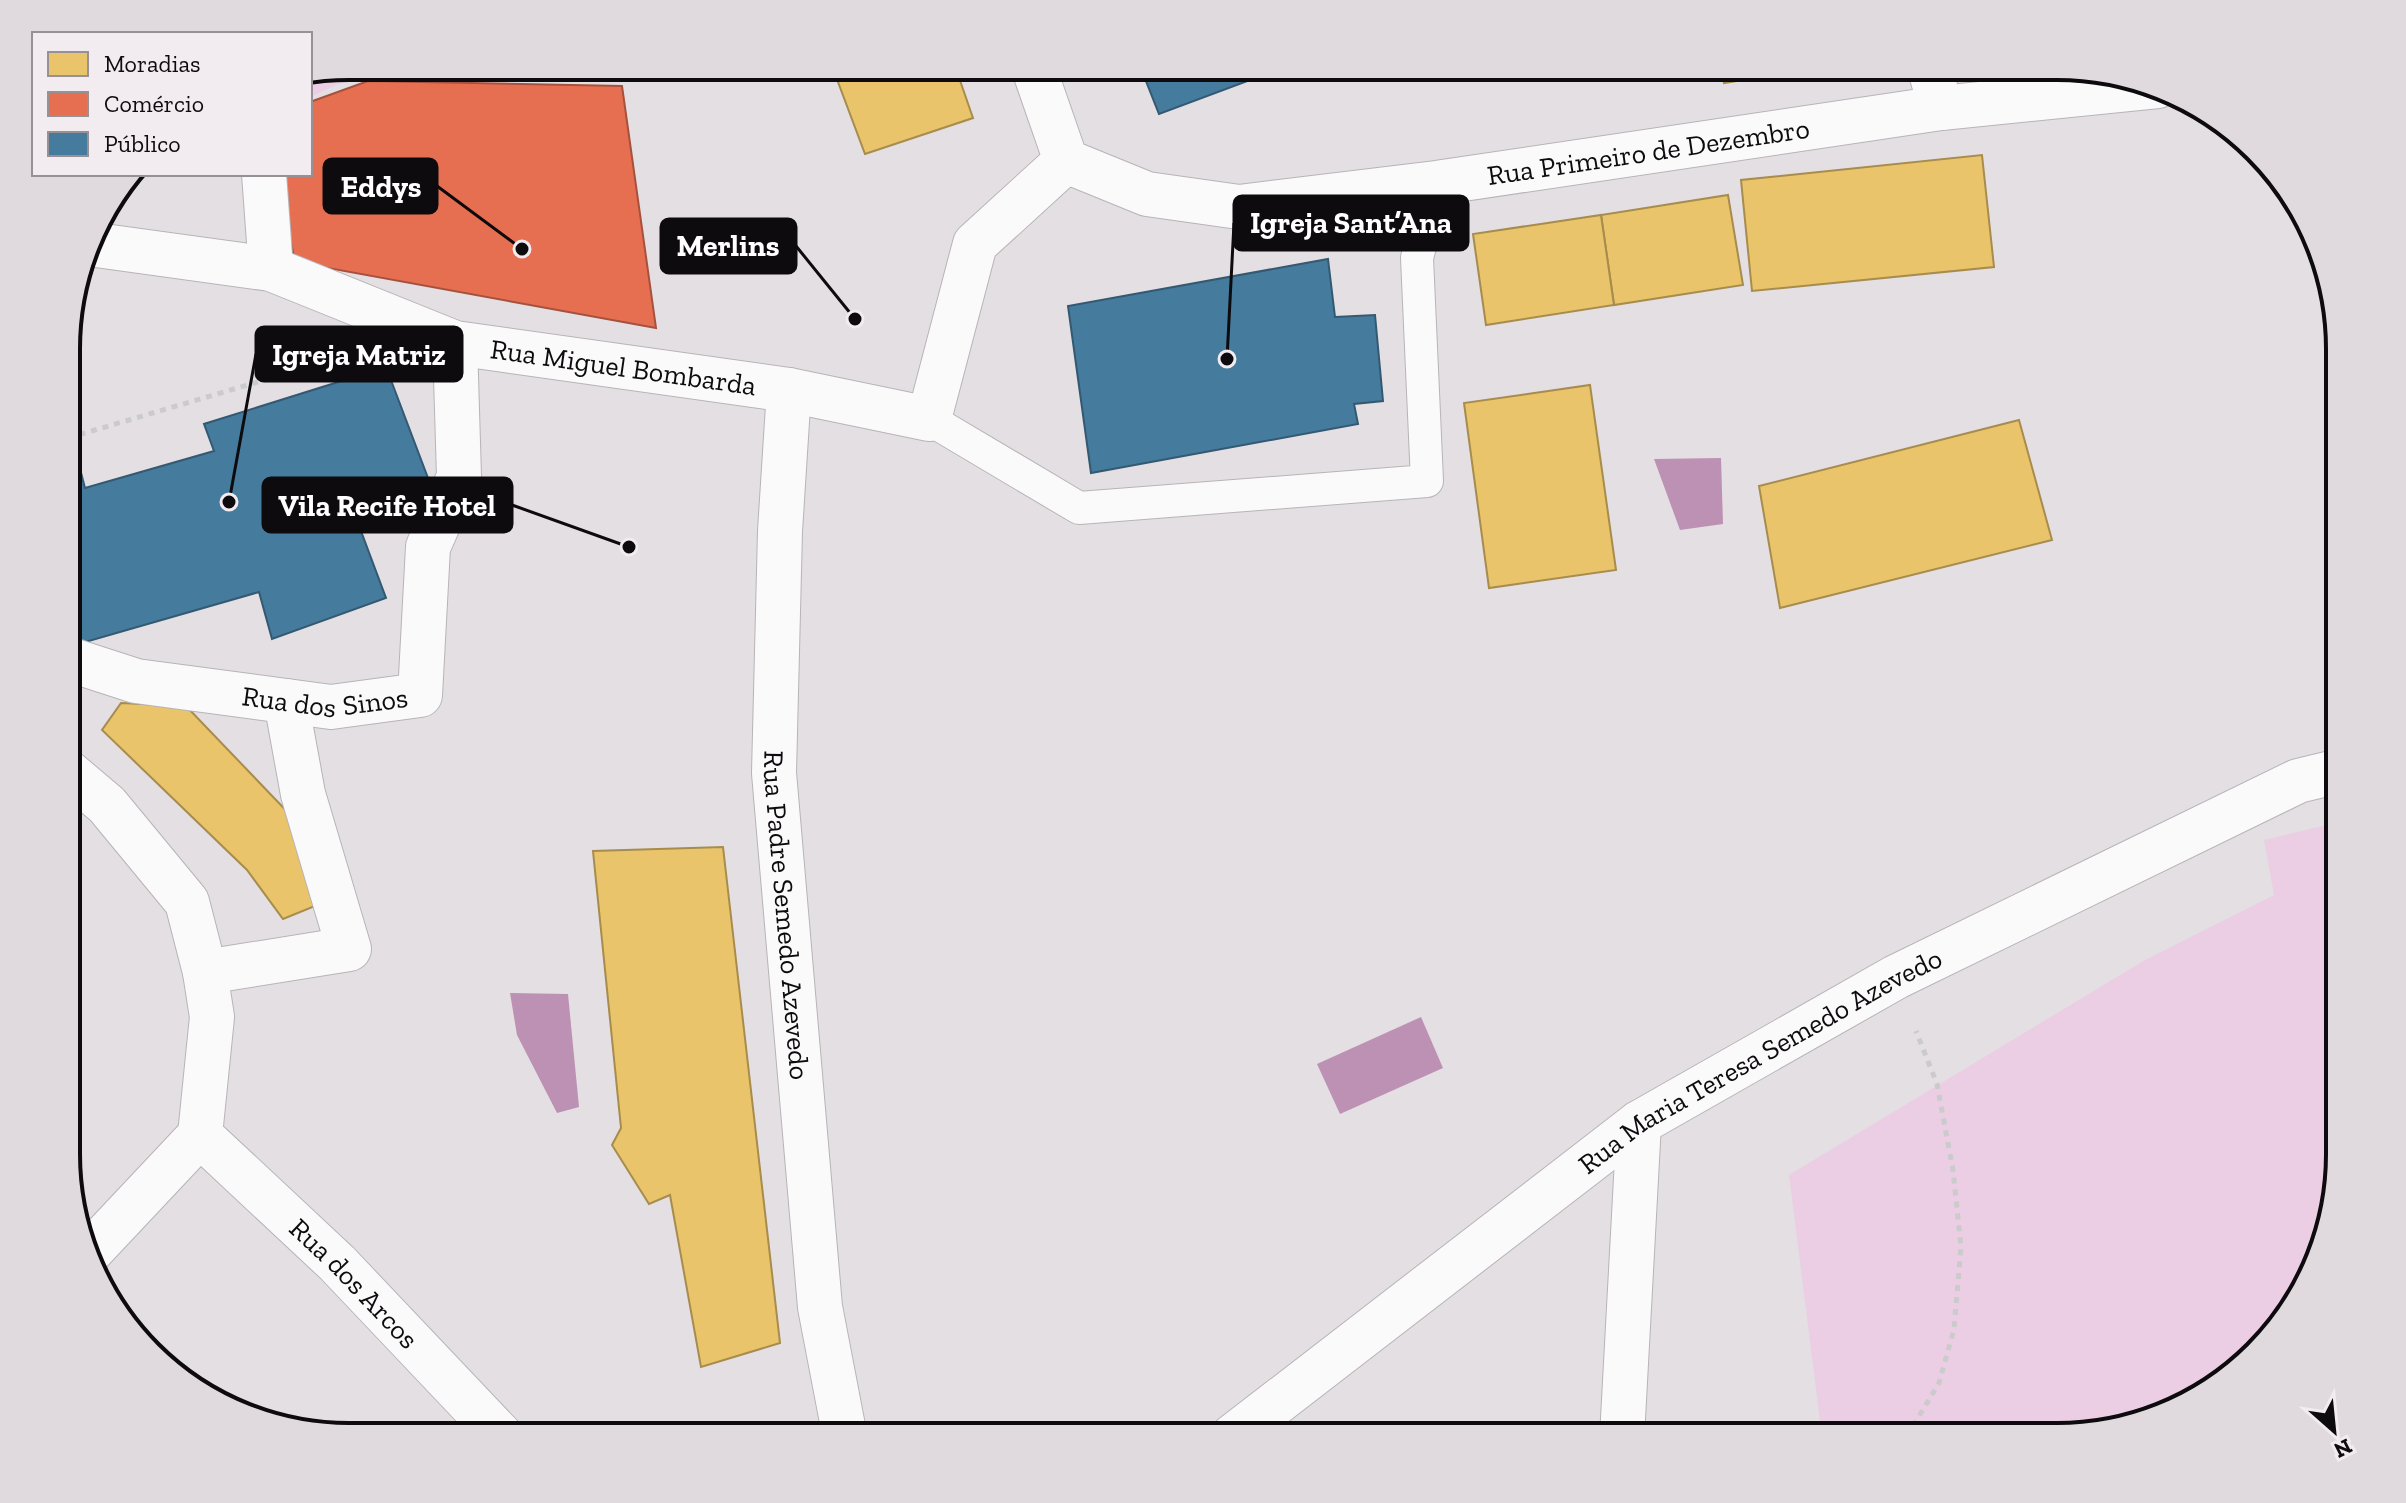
<svg xmlns="http://www.w3.org/2000/svg" width="2406" height="1503" viewBox="0 0 2406 1503" font-family="'Zilla Slab',serif">
<rect width="100%" height="100%" fill="#e4dfe2"/>
<!-- green -->
<g fill="#ebcee4">
<polygon points="349,66 378,66 310,97 310,74"/>
<polygon points="2339,822 2339,1172 2293,1311 2198,1399 2075,1436 1822,1437 1789,1175 2145,960 2274,895 2264,840"/>
</g>
<!-- water -->
<g fill="#bd91b4">
<polygon points="1721,458 1723,524 1680,530 1654,459"/>
<polygon points="510,993 568,994 579,1107 557,1113 517,1035"/>
<polygon points="1421,1017 1443,1068 1340,1114 1317,1064"/>
</g>
<!-- homes -->
<g fill="#e9c46a" stroke="#a78c4e" stroke-width="2">
<polygon points="832,66 955,66 973,118 865,154"/>
<polygon points="1719,66 1829,66 1724,83"/>
<polygon points="1982,155 1994,267 1752,291 1741,180"/>
<polygon points="1728,195 1743,285 1614,305 1601,215"/>
<polygon points="1601,215 1614,305 1486,325 1473,234"/>
<polygon points="1590,385 1616,570 1489,588 1464,403"/>
<polygon points="2019,420 2052,540 1780,608 1759,486"/>
<polygon points="121,703 186,706 300,825 320,904 283,919 247,870 102,730"/>
<polygon points="723,847 780,1343 701,1367 670,1195 649,1204 612,1145 621,1128 593,851"/>
</g>
<!-- shops -->
<polygon fill="#e76f51" stroke="#a6513d" stroke-width="2" points="368,81 622,86 656,328 295,262 277,174 310,174 310,102"/>
<!-- public -->
<g fill="#457b9d" stroke="#345972" stroke-width="2">
<polygon points="1140,66 1248,66 1253,79 1159,114"/>
<polygon points="1328,259 1335,317 1375,315 1383,401 1354,404 1358,424 1091,473 1068,306"/>
<polygon points="386,367 431,486 355,515 386,598 272,639 259,592 68,647 68,468 79,465 85,488 214,451 204,424"/>
</g>
<g fill="none" stroke-linecap="round" stroke-linejoin="round">
<defs>
<polyline id="service" points="929,419 1079,508 1427,481 1417,258 1436,183"/>
<g id="pedestrian">
<polyline points="264,174 271,269"/>
<path id="s1" d="M68,659L136,681L331,707L420,695L428,547L459,477L455,343"/>
<polyline points="205,972 349,949 303,794 286,701"/>
</g>
<g id="minor">
<polyline points="1929,66 1941,108"/>
<path id="s2" d="M89,244L271,269L455,343L789,390L929,419L975,244L1066,161"/>
<path id="s3" d="M789,390L780,531L774,773L820,1307L845,1437"/>
<polyline points="68,772 107,805 187,902 205,972 212,1017 200,1135 89,1253"/>
<path id="s4" d="M200,1135L337,1263L502,1437"/>
<path id="s5" d="M1232,1437L1639,1123L1896,977L2298,781L2339,771"/>
<polyline points="1622,1437 1639,1123"/>
</g>
<g id="tertiary">
<path id="s6" d="M1033,66L1066,161L1147,194L1239,207L1436,183L1941,108L2158,86"/>
</g>
</defs>
<!-- service casing -->
<use href="#service" stroke="#b7b4b7" stroke-width="34"/>
<!-- pedestrian casing -->
<use href="#pedestrian" stroke="#b7b4b7" stroke-width="46"/>
<!-- minor casing -->
<use href="#minor" stroke="#b7b4b7" stroke-width="46"/>
<!-- tertiary casing -->
<use href="#tertiary" stroke="#b7b4b7" stroke-width="46"/>
<!-- path -->
<g stroke="#cbcbcb" stroke-width="5" stroke-dasharray="6 6" stroke-linecap="butt">
<polyline points="68,438 339,358"/>
<polyline points="1907,1436 1939,1383 1954,1329 1961,1247 1953,1170 1937,1084 1916,1031"/>
</g>
<!-- service -->
<use href="#service" stroke="#fbfafb" stroke-width="32"/>
<!-- pedestrian -->
<use href="#pedestrian" stroke="#fbfafb" stroke-width="44"/>
<!-- minor -->
<use href="#minor" stroke="#fbfafb" stroke-width="44"/>
<!-- tertiary -->
<use href="#tertiary" stroke="#fbfafb" stroke-width="44"/>
</g>
<g text-anchor="middle" stroke-width="8" stroke-linejoin="round" paint-order="stroke">
<!-- street labels -->
<g font-size="28" fill="#0d0b0d" stroke="#f2ebf0">
<text dy="10" stroke="none"><textPath href="#s6" startOffset="694">Rua Primeiro de Dezembro</textPath></text>
<text dy="10" stroke="none"><textPath href="#s2" startOffset="552">Rua Miguel Bombarda</textPath></text>
<text dy="10" stroke="none"><textPath href="#s1" startOffset="262">Rua dos Sinos</textPath></text>
<text dy="10" stroke="none"><textPath href="#s3" startOffset="526">Rua Padre Semedo Azevedo</textPath></text>
<text dy="10" stroke="none"><textPath href="#s5" startOffset="650">Rua Maria Teresa Semedo Azevedo</textPath></text>
<text dy="10" stroke="none"><textPath href="#s4" startOffset="214">Rua dos Arcos</textPath></text>
</g>
</g>
<!-- crop -->
<path d="M0 0H2406V1503H0ZM349 80H2057A269 269 0 0 1 2326 349V1154A269 269 0 0 1 2057 1423H349A269 269 0 0 1 80 1154V349A269 269 0 0 1 349 80Z" fill="#e0d9de" fill-rule="evenodd"/>
<path fill="none" stroke="#0d0b0d" stroke-width="4" d="M349 80H2057A269 269 0 0 1 2326 349V1154A269 269 0 0 1 2057 1423H349A269 269 0 0 1 80 1154V349A269 269 0 0 1 349 80Z"/>
<!-- callouts -->
<path fill="none" stroke="#0d0b0d" stroke-width="3" d="M522 249L437 186M1227 359L1234 223M855 319L796 246M229 502L256 354M629 547L512 505"/>
<g fill="#0d0b0d" stroke="#f2ebf0" stroke-width="3">
<circle cx="522" cy="249" r="8"/>
<circle cx="1227" cy="359" r="8"/>
<circle cx="855" cy="319" r="8"/>
<circle cx="229" cy="502" r="8"/>
<circle cx="629" cy="547" r="8"/>
</g>
<g fill="#0d0b0d" stroke="#0d0b0d" stroke-width="3">
<rect x="324" y="159" width="113" height="54" rx="8"/>
<rect x="1234" y="196" width="234" height="54" rx="8"/>
<rect x="661" y="219" width="135" height="54" rx="8"/>
<rect x="256" y="327" width="206" height="54" rx="8"/>
<rect x="263" y="478" width="249" height="54" rx="8"/>
</g>
<g font-size="30" text-anchor="middle" font-weight="bold" fill="#fff">
<text x="381" y="197">Eddys</text>
<text x="1351" y="233">Igreja Sant’Ana</text>
<text x="728" y="256">Merlins</text>
<text x="359" y="365">Igreja Matriz</text>
<text x="387" y="516">Vila Recife Hotel</text>
</g>
<!-- legend -->
<rect x="32" y="32" width="280" height="144" fill="#f2ebf0" stroke="#969195" stroke-width="2"/>
<rect x="48" y="52" width="40" height="24" fill="#e9c46a" stroke="#969195" stroke-width="2"/>
<text x="104" y="72" font-size="24" fill="#0d0b0d">Moradias</text>
<rect x="48" y="92" width="40" height="24" fill="#e76f51" stroke="#969195" stroke-width="2"/>
<text x="104" y="112" font-size="24" fill="#0d0b0d">Comércio</text>
<rect x="48" y="132" width="40" height="24" fill="#457b9d" stroke="#969195" stroke-width="2"/>
<text x="104" y="152" font-size="24" fill="#0d0b0d">Público</text>
<!-- north arrow -->
<g transform="translate(2334 1431) rotate(153)" stroke="#f2ebf0" stroke-width="6" paint-order="stroke">
<path d="M0-6L14 30L0 20L-14 30Z" fill="#0d0b0d"/>
<text y="-12" font-size="22" font-weight="bold" text-anchor="middle" fill="#0d0b0d">N</text>
</g>
</svg>
